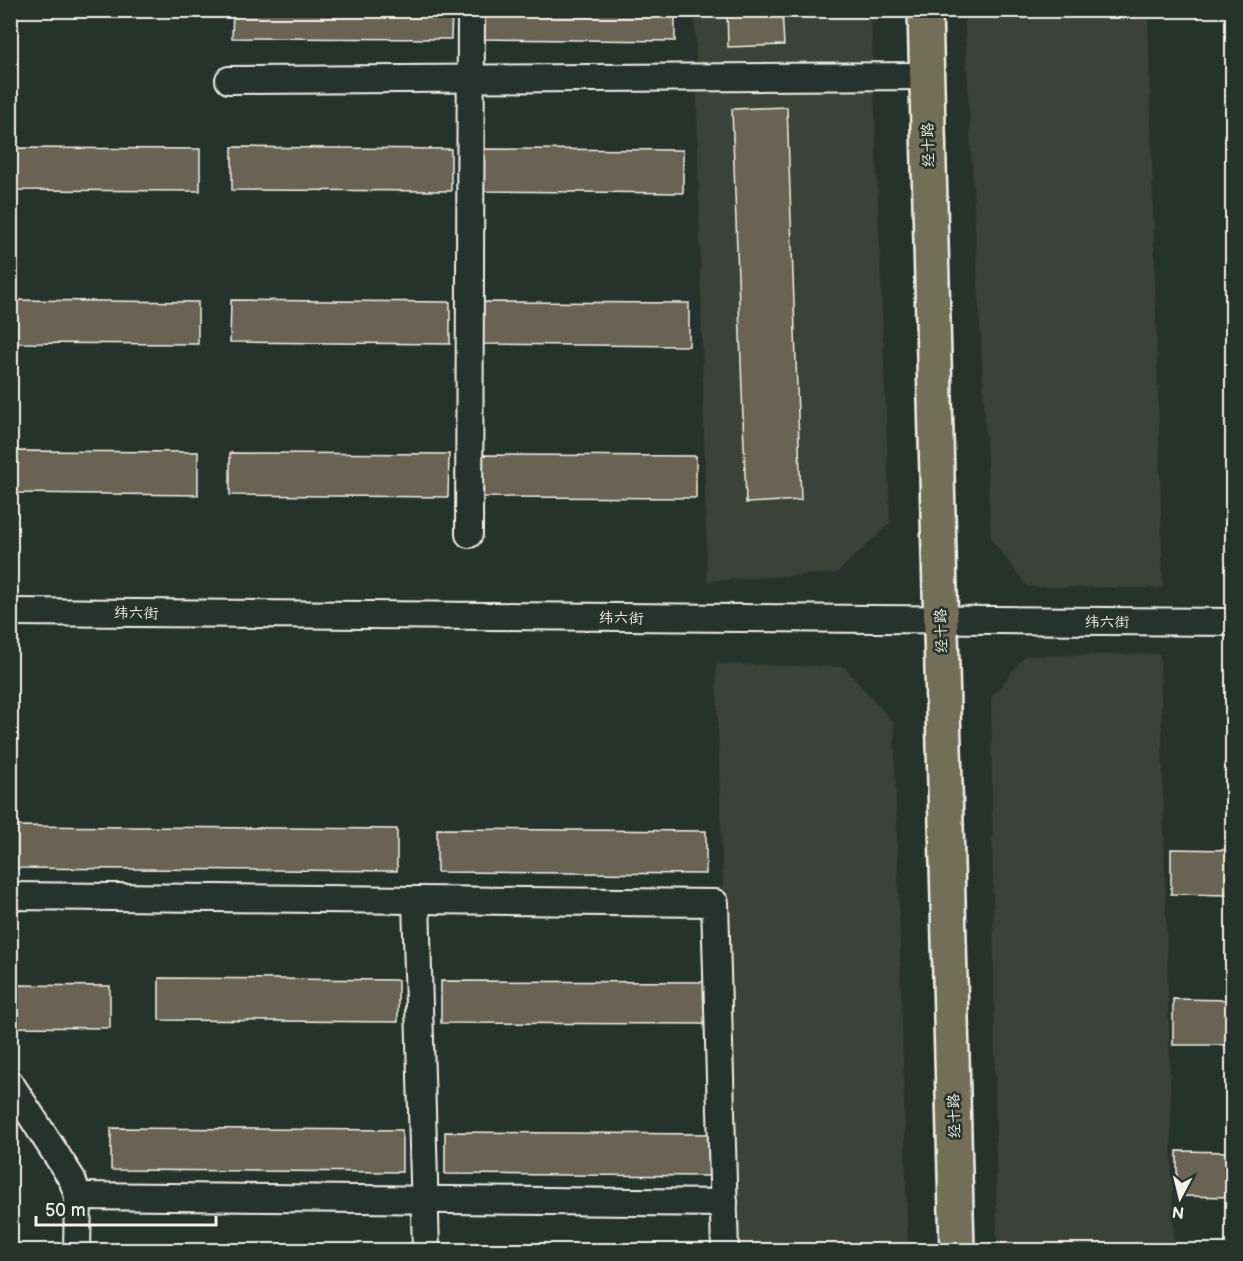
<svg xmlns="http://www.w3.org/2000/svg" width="1243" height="1261" viewBox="0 0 1243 1261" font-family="'Balsamiq Sans','LXGW WenKai TC',sans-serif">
<rect width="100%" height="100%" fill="#26332d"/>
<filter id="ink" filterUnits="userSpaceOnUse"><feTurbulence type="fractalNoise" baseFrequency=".0167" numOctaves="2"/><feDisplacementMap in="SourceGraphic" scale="12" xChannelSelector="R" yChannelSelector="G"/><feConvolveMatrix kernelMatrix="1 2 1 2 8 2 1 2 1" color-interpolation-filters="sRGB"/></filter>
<g filter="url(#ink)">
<!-- built -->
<g fill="#3a4238">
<polygon points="695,11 871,11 890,523 837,573 707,581"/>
<polygon points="964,11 1148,11 1163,588 1028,587 991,539"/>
<polygon points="1160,654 1174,1250 997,1250 991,698 1025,656"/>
<polygon points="716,664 844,667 894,723 908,1250 734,1250"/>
</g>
<!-- building -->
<g fill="#6a6452" stroke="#f4f1e8" stroke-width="1.5">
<polygon points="233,10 452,10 451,39 232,38"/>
<polygon points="480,10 675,10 675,41 480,39"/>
<polygon points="727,10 782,10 784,45 728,47"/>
<polygon points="787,107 801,500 746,503 732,109"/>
<polygon points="232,147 451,149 451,191 232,190"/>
<polygon points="10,148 200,149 200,191 10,190"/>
<polygon points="479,149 683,150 683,193 479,191"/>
<polygon points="10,300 198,302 198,344 10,343"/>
<polygon points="231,300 450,302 450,344 230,342"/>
<polygon points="478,302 689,303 689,346 478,344"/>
<polygon points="10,451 198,452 198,495 10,493"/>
<polygon points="230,453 449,454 448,497 230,495"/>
<polygon points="477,455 696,456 696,498 477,497"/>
<polygon points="10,826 397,829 397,871 10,868"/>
<polygon points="437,829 706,831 706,874 437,872"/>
<polygon points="1171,849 1232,850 1232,895 1171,894"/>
<polygon points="159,978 398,980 398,1022 159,1020"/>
<polygon points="441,981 707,982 706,1024 441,1023"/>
<polygon points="12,985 110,986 110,1028 12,1027"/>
<polygon points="1173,999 1232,1000 1232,1045 1173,1045"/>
<polygon points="111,1128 402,1130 402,1172 111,1170"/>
<polygon points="445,1132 710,1134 710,1176 445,1174"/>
<polygon points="1177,1151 1232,1152 1232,1197 1177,1196"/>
</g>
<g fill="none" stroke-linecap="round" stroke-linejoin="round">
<defs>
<g id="minor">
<polyline points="229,80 927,76"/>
<polyline points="469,534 471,10"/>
<polyline points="10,612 1232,622"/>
<polyline points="10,896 715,903 725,1250"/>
<polyline points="416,901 426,1250"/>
<polyline points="10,1083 72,1179 78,1196 77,1250"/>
<polyline points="78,1196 724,1203"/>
</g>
<polyline id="major" points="925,10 957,1250"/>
</defs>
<!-- minor casing -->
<use href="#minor" stroke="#f4f1e8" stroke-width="30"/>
<!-- major casing -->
<use href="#major" stroke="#f4f1e8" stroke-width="38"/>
<!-- minor -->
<use href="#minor" stroke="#26332d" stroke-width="26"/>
<!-- major -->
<use href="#major" stroke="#726e59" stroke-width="33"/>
</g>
</g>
<g text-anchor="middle" stroke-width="5" stroke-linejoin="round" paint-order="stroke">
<!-- street labels -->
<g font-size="15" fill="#f4f1e8" stroke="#26332d">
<text transform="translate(928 145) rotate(-91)" y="5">经十路</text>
<text transform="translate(136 613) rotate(1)" y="5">纬六街</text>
<text transform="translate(621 618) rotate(1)" y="5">纬六街</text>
<text x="1107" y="627">纬六街</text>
<text transform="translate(941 631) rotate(-92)" y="5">经十路</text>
<text transform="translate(954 1116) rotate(-92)" y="5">经十路</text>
</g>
</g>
<!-- margin -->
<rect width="1243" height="1261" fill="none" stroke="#26332d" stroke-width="36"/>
<rect x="18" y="18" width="1207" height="1225" fill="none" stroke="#f4f1e8" stroke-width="2" filter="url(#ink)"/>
<!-- north arrow -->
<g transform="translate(1180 1198) rotate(187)" stroke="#26332d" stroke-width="4.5" paint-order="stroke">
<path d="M0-4.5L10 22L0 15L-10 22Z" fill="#f4f1e8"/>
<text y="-9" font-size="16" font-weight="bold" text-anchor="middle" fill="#f4f1e8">N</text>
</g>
<!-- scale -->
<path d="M36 1216v9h180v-9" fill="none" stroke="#f4f1e8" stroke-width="3"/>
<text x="45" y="1216" font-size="18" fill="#f4f1e8" stroke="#26332d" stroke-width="4.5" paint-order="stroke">50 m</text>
</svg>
